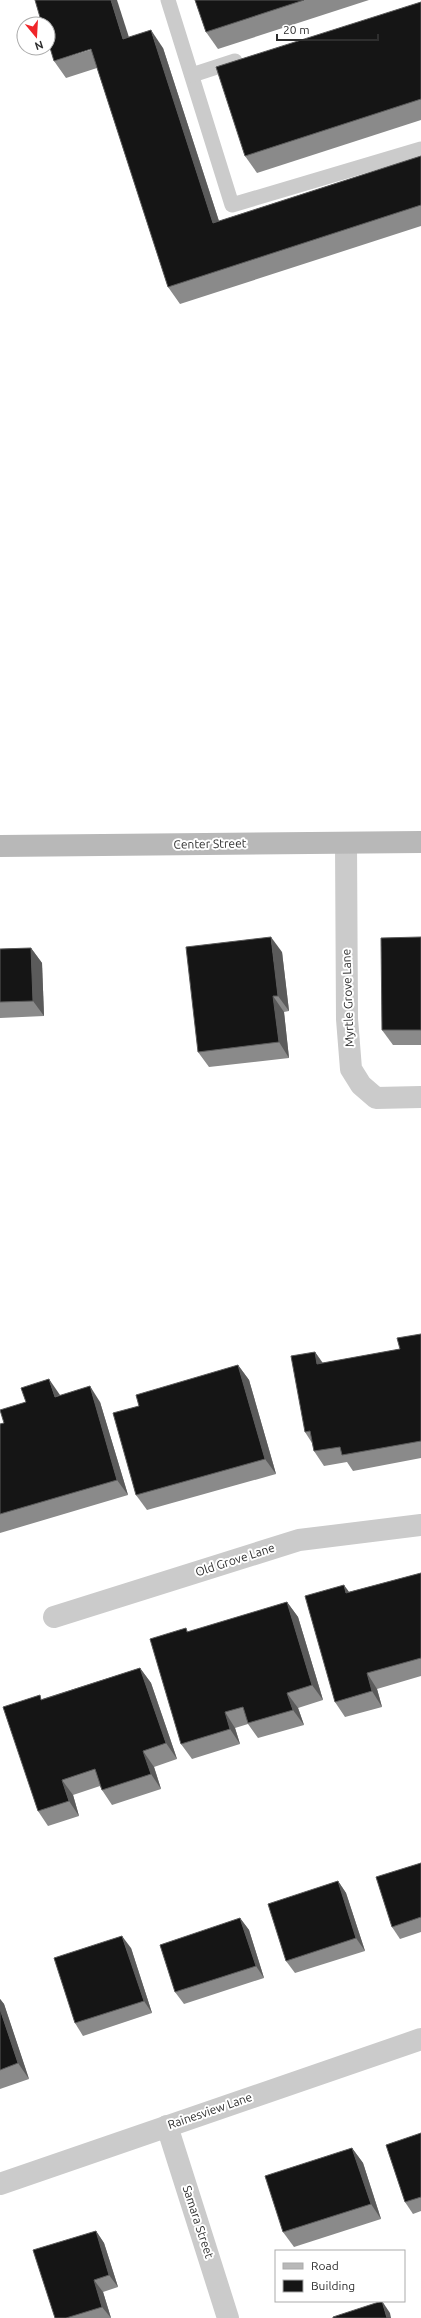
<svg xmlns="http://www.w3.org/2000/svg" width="421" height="2318" viewBox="0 0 421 2318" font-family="Ubuntu,sans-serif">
<rect width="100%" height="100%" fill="#fff"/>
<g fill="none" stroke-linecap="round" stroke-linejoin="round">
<!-- lane -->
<g stroke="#cbcbcb" stroke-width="15">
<polyline points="168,0 232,205 421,149"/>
<polyline points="192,75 235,61"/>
</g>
<!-- street -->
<g stroke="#cbcbcb" stroke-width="22">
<polyline points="346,843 347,1019 351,1069 361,1085 376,1098 421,1097"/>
<polyline points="54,1617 299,1540 421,1525"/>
<polyline points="167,2126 228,2318"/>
<polyline points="0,2184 421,2039"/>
</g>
<!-- secondary -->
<polyline stroke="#b8b8b8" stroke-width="22" points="0,846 421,842"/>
</g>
<!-- wall -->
<g fill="#8a8a8a">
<polygon points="195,0 369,0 218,49 206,32"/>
<polygon points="421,2 421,120 257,173 245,156"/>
<polygon points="129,38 163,48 219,221 421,156 421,226 180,304 168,287 97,68 66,78 54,61"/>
<polygon points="421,937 421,1045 393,1045 382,1030"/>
<polygon points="31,948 42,963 44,1016 0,1018 0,949"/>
<polygon points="282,952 289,1011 284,1012 289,1058 209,1067 198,1052"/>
<polygon points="421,1334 421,1458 353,1471 347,1462 324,1466 314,1451 312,1443 305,1432 315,1352 323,1363 400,1349"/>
<polygon points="238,1365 249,1380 276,1474 147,1510 136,1495 139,1406"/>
<polygon points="60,1395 100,1402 128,1495 0,1533 0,1424 4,1423"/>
<polygon points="421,1573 421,1676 377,1689 382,1707 345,1717 335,1702 349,1592"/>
<polygon points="287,1602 298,1617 323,1700 298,1708 304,1725 258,1738 248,1724 235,1728 240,1744 192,1759 181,1744 186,1628 188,1632"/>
<polygon points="140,1668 151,1683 177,1759 154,1767 161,1789 112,1805 102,1790 100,1786 73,1795 79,1816 48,1826 38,1811 42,1699"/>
<polygon points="421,1863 421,1932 400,1939 392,1927"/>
<polygon points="338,1881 346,1893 365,1951 295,1973 286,1961"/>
<polygon points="240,1918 249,1930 264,1978 184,2004 175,1992"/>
<polygon points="131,1948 152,2013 83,2036 75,2023"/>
<polygon points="0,1999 4,2004 29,2079 0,2089"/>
<polygon points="421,2133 421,2211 413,2214 405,2202"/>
<polygon points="352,2148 363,2163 381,2219 294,2247 283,2232"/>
<polygon points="96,2231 104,2243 118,2287 103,2292 111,2318 55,2318"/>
</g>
<!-- shaded-wall -->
<g fill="#5b5b5b">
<polygon points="111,0 117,0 135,56 123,39"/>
<polygon points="151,30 163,48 225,240 213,223"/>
<polygon points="271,937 282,952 289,1011 278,996"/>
<polygon points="31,948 42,963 44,1016 33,1001"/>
<polygon points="273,996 284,1012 289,1058 279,1042"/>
<polygon points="315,1352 325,1367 317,1364"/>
<polygon points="238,1365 249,1380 276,1474 265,1459"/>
<polygon points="49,1379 60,1395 55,1397"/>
<polygon points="90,1386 100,1402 128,1495 117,1480"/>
<polygon points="344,1585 355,1600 346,1593"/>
<polygon points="287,1602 298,1617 323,1700 312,1685"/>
<polygon points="140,1668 151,1683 177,1759 166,1743"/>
<polygon points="367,1673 377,1689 382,1707 372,1691"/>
<polygon points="287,1693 298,1708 304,1725 293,1710"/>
<polygon points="225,1712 235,1728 240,1744 230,1729"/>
<polygon points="143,1751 154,1767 161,1789 151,1774"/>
<polygon points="62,1780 73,1795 79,1816 69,1801"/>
<polygon points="338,1881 346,1893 365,1951 356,1938"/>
<polygon points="240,1918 249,1930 264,1978 256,1966"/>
<polygon points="122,1936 131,1948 152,2013 144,2001"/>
<polygon points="0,1999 4,2004 29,2079 18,2063 0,2009"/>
<polygon points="352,2148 363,2163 381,2219 371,2204"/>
<polygon points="96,2231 104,2243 118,2287 109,2275"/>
<polygon points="94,2280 103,2292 111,2318 102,2307"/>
<polygon points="382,2301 390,2313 391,2318 387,2318"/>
</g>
<!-- building -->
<g fill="#151515" stroke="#5b5b5b">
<polygon points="35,0 111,0 123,39 151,30 213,223 421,156 421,205 168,287 91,49 54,61 48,41 48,24 42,24"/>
<polygon points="195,0 304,0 206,32"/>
<polygon points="421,2 421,99 245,156 216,67"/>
<polygon points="271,937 278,996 273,996 279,1042 198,1052 186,947"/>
<polygon points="421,937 421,1030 382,1030 381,938"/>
<polygon points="31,948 33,1001 0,1002 0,949"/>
<polygon points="421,1334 421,1441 342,1455 340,1447 314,1451 310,1431 305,1432 291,1356 315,1352 317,1364 400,1349 397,1338"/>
<polygon points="238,1365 265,1459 136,1495 113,1413 139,1406 136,1395"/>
<polygon points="49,1379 55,1397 90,1386 117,1480 0,1514 0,1424 4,1423 0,1410 26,1402 21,1388"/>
<polygon points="421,1573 421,1658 367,1673 372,1691 335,1702 305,1596 344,1585 346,1593"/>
<polygon points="287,1602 312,1685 287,1693 293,1710 248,1723 243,1707 225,1712 230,1729 181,1744 150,1639 186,1628 187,1632"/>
<polygon points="140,1668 166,1743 143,1751 151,1774 102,1790 95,1769 62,1780 69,1801 38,1811 3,1707 40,1695 41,1700"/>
<polygon points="421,1863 421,1917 392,1927 376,1877"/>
<polygon points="338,1881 356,1938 286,1961 268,1904"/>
<polygon points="240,1918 256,1966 175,1992 160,1945"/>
<polygon points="122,1936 144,2001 75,2023 54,1958"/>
<polygon points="0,2009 18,2063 0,2070"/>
<polygon points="421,2133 421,2197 405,2202 386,2145"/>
<polygon points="352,2148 371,2204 283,2232 265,2176"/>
<polygon points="96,2231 109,2275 94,2280 102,2307 66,2318 55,2318 33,2250"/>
<polygon points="382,2301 387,2318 333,2318 333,2317"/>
</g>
<g text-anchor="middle" stroke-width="4" stroke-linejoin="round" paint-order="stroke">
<!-- street labels -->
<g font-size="12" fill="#2e2e2e" stroke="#fff">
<text transform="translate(210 844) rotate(-1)" y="4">Center Street</text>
<text transform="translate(348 998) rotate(-92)" y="4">Myrtle Grove Lane</text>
<text transform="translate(235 1560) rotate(-18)" y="4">Old Grove Lane</text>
<text transform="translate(210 2111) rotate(-19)" y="4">Rainesview Lane</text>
<text transform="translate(198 2222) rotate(72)" y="4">Samara Street</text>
</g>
</g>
<!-- legend -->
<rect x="275" y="2250" width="130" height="52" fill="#ffffff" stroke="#ababab"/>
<rect x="283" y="2263" width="20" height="6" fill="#b8b8b8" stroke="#ababab"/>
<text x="311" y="2270" font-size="12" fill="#2e2e2e">Road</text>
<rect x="283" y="2280" width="20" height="12" fill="#151515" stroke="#ababab"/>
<text x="311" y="2290" font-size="12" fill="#2e2e2e">Building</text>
<!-- north arrow -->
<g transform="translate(36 36) rotate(162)"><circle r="19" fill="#ffffff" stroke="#ababab"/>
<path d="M0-3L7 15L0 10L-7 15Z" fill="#f02529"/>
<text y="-6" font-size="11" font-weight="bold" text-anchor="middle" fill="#2e2e2e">N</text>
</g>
<!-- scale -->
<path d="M277 34v6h101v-6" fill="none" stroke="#2e2e2e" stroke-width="2"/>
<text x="283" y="34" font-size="12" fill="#2e2e2e" stroke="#ffffff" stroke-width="3" paint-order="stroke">20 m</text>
</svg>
